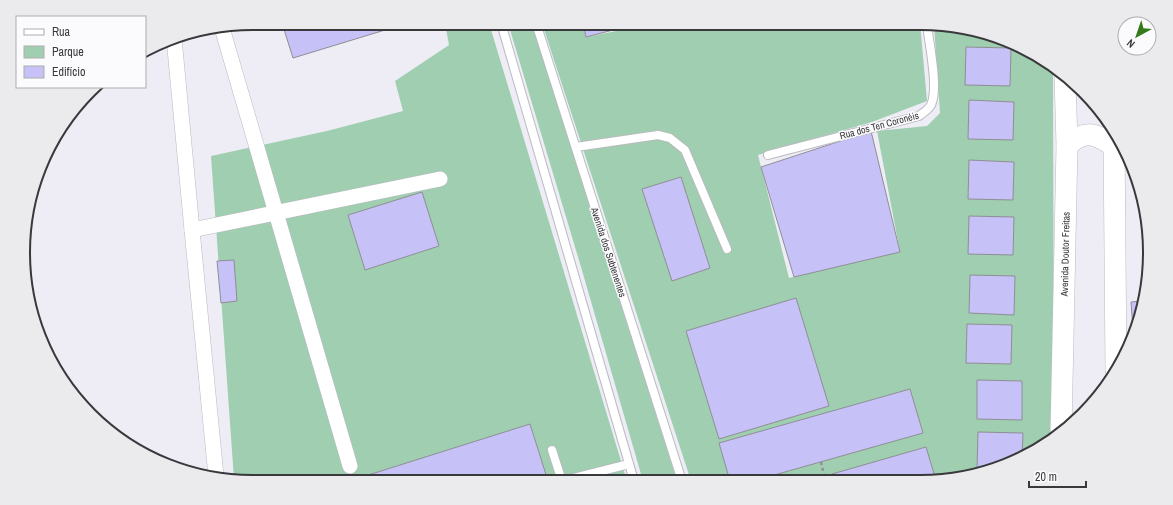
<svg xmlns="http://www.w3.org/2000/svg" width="1173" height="505" viewBox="0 0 1173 505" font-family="'Archivo Narrow',sans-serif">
<rect width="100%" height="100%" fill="#eeedf5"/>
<!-- green -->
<g fill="#9fceb0">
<polygon points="445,23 489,23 627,481 253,482 234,479 211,156 327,131 403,111 395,81 449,45"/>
<polygon points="508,23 532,23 677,481 643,481 581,267"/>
<polygon points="542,23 583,23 586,37 657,23 920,23 927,101 872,122 758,155 789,278 900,252 877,131 927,126 940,113 934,25 994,35 1053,69 1054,437 1022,458 951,480 691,481"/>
</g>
<!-- building -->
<g fill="#c6c1f7" stroke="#8f8e95">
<polygon points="282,23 408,23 293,58"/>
<polygon points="583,23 640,23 586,37"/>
<polygon points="959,29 978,32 959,32"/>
<polygon points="966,47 1011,48 1010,86 965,85"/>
<polygon points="969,100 1014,102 1013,140 968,139"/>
<polygon points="871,131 900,252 794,277 761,167"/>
<polygon points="969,160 1014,162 1013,200 968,199"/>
<polygon points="681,177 710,268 672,281 642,189"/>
<polygon points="422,192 439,246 365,270 348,215"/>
<polygon points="969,216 1014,217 1013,255 968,254"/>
<polygon points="1145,238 1150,238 1147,254"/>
<polygon points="234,260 237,301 221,303 217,261"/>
<polygon points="970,275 1015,276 1014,315 969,313"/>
<polygon points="796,298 829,406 719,439 686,331"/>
<polygon points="1141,301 1138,326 1137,329 1133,329 1131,302"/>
<polygon points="967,324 1012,325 1011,364 966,363"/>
<polygon points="977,380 1022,381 1022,420 977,419"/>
<polygon points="910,389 923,433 753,481 730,481 719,443"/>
<polygon points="530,424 548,481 364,482 362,477"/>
<polygon points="978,432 1023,433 1022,458 981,471 977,471"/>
<polygon points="926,447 935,477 925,480 833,480 832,474"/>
</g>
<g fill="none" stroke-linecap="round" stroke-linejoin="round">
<defs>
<g id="service">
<polyline points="501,23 634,481"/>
<polyline points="536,23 682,481"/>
<polyline points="576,147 658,135 670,138 685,150 727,249"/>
<path d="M768,155L919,116C924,112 928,110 931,105C939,88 929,44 927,24"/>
<polyline points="552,450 562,481"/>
<polyline points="562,481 629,464"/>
</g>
<g id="minor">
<polyline points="222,28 350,466"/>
<polyline points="174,38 192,230 216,476"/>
<polyline points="192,230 440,179"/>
</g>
<g id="secondary">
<polyline points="1114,135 1116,370"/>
<path d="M1067,146C1085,128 1096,134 1114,146"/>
<path id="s1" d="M1061,432L1067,146L1065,76"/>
</g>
</defs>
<!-- service casing -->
<use href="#service" stroke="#babac1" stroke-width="10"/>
<!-- minor casing -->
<use href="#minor" stroke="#babac1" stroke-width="16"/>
<!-- secondary casing -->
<use href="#secondary" stroke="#babac1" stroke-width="22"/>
<!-- path -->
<polyline stroke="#919096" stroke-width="2.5" stroke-dasharray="3 3" stroke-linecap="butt" points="821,462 825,480"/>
<!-- service -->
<use href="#service" stroke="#fff" stroke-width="8"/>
<!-- minor -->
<use href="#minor" stroke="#fff" stroke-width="15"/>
<!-- secondary -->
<use href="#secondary" stroke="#fff" stroke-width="21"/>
</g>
<g text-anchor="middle" stroke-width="3" stroke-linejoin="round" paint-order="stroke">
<!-- street labels -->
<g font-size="10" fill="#39383b" stroke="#fbfbfe">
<text transform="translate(879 125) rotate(-15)" y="4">Rua dos Ten Coronéis</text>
<text transform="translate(609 252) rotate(72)" y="4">Avenida dos Subtenentes</text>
<text dy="4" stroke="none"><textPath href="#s1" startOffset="178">Avenida Doutor Freitas</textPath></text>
</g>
</g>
<!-- crop -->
<path d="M0 0H1173V505H0ZM252 30H921A222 222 0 0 1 1143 252V253A222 222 0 0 1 921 475H252A222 222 0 0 1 30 253V252A222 222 0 0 1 252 30Z" fill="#ebebee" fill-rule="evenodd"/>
<path fill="none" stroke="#39383b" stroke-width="2" d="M252 30H921A222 222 0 0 1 1143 252V253A222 222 0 0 1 921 475H252A222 222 0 0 1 30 253V252A222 222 0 0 1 252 30Z"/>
<!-- legend -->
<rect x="16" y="16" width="130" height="72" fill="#fbfbfe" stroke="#adadb0"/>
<rect x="24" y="29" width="20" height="6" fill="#ffffff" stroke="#adadb0"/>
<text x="52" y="36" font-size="12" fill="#39383b">Rua</text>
<rect x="24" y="46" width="20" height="12" fill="#9fceb0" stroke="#adadb0"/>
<text x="52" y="56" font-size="12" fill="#39383b">Parque</text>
<rect x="24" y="66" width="20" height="12" fill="#c6c1f7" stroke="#adadb0"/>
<text x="52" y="76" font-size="12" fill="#39383b">Edifício</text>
<!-- north arrow -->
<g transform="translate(1137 36) rotate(220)"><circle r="19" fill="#fbfbfe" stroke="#adadb0"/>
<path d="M0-3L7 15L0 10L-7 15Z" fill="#34791a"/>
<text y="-6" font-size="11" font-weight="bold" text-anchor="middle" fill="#39383b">N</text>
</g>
<!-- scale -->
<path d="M1029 481v6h57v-6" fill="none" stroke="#39383b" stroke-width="2"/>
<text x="1035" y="481" font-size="12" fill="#39383b" stroke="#fbfbfe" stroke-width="3" paint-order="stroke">20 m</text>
</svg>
